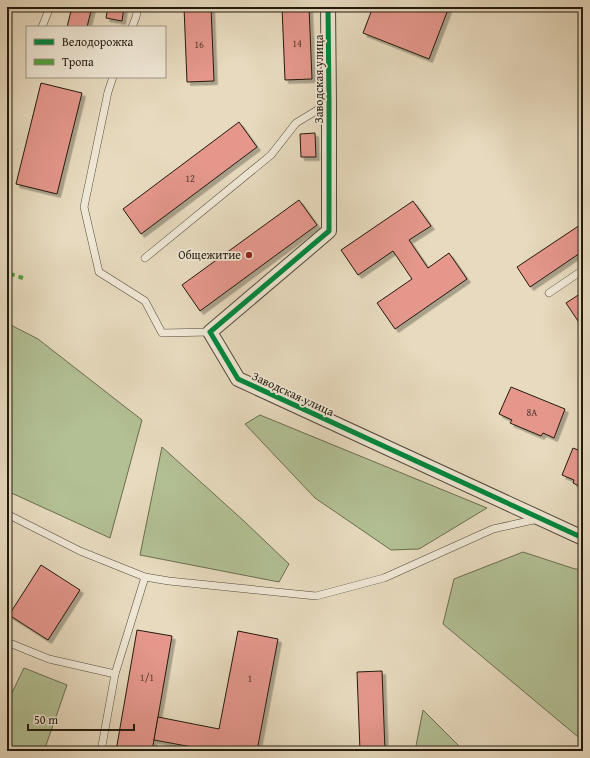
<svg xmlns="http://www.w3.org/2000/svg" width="590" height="758" viewBox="0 0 590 758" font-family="'Gentium Book Plus',serif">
<defs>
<filter id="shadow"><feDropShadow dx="3.5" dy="3.5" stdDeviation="0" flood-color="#0004"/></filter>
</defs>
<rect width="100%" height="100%" fill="#e7dabe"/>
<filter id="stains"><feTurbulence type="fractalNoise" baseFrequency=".005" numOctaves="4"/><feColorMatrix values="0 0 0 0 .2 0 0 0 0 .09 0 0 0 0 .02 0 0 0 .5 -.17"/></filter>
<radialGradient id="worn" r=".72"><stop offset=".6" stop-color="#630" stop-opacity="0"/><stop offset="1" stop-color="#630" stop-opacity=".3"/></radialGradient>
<!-- green -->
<g fill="#b2c094" stroke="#6a6d51">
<polygon points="7,323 38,339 142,420 110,538 7,491"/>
<polygon points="260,415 487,508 419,549 391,550 315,498 245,424"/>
<polygon points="162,447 245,522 289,564 279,582 140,555"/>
<polygon points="523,552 575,569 583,569 583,741 443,624 454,579"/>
<polygon points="24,668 67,685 44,751 10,751 7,750 7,703"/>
<polygon points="423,710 464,751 415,751"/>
</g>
<!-- building -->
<g fill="#e5978c" stroke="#221a0e" filter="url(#shadow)">
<polygon points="72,7 92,7 87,27 67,27"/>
<polygon points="108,7 124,7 122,21 106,18"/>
<polygon points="184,7 211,7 214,81 187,82"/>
<polygon points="282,7 309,7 312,79 285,80"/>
<polygon points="373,7 449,7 429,59 363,33"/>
<polygon points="41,83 82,93 57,194 16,184"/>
<polygon points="239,122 257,147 141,234 123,209"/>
<polygon points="315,133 316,157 301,157 300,134"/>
<polygon points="299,200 317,225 200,311 182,285"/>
<polygon points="413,201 431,226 409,240 428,268 449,253 467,279 395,329 377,303 412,279 393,251 358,275 341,250"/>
<polygon points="583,223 583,251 530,287 517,267"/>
<polygon points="583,292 583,327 582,327 566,303"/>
<polygon points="511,387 565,409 554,438 543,433 541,436 510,423 512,420 499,414"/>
<polygon points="573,448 583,452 583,488 573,483 574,480 562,475"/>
<polygon points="41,565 80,590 48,640 9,615"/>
<polygon points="137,630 172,636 158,717 152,751 116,751"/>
<polygon points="238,631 278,639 257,751 214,751 154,740 158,717 219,729"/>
<polygon points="382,671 385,751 360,751 357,672"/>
</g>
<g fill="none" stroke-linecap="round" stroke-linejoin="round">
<defs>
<g id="service">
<polyline points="42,27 50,7"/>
<polyline points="132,27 136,17 138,7"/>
<polyline points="113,77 108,92 84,207 99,272 145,301 162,333 210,332"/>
<polyline points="145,258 271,155 296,123 329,103"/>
<polyline points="549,293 583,270"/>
<polyline points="7,514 80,551 145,577 169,581 316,596 384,578 493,529 538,519"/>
<polyline points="7,642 49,659 115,674"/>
<polyline points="101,751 115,674 145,577"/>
</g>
<polyline id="minor" points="328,7 329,103 329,231 210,332 238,379 583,538"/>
</defs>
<!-- service casing -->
<use href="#service" stroke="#534a3a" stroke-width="8"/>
<!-- minor casing -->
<use href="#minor" stroke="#534a3a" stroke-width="16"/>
<!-- service -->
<use href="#service" stroke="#efe7d5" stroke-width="7"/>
<!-- minor -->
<use href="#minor" stroke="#efe7d5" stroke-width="14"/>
<!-- quiet -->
<polyline stroke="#50a13e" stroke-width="4" stroke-dasharray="8 4" stroke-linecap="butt" points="7,273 23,278"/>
<defs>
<polyline id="cycleway" points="328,7 329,103 329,231 210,332 238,379 583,538"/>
</defs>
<!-- cycleway casing -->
<use href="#cycleway" stroke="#efe7d5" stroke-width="8"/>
<!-- cycleway -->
<use href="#cycleway" stroke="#00873e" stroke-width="5"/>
</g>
<!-- markers -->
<circle fill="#8f2418" stroke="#efe7d5" stroke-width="1.5" cx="249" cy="255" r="4"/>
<g text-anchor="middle" stroke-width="3.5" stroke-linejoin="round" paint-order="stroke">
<!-- number labels -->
<g font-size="10" fill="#53392e">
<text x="297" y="47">14</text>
<text x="199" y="48">16</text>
<text x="190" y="182">12</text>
<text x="532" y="416">8А</text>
<text x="147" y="681">1/1</text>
<text x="250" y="682">1</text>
</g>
<!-- street labels -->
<g font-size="12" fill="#221a0e" stroke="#efe7d5">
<text transform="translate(319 79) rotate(-90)" y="4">Заводская улица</text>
<text transform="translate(293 394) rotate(25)" y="4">Заводская улица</text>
</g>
<!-- poi labels -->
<g font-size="12" fill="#221a0e" stroke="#efe7d5" text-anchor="end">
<text x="241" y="259">Общежитие</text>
</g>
</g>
<!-- margin -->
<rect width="590" height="758" fill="none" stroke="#e7dabe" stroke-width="24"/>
<rect x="8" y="8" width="574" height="742" fill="none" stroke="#221a0e" stroke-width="2"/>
<rect x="12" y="12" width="566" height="734" fill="none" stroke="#221a0e"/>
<!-- legend -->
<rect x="26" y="26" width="140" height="52" fill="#efe7d5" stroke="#9d9585"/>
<rect x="34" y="39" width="20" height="6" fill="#00873e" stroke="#9d9585"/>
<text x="62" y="46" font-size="12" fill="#221a0e">Велодорожка</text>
<rect x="34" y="59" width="20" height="6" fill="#50a13e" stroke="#9d9585"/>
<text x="62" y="66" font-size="12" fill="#221a0e">Тропа</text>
<!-- scale -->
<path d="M28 724v6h106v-6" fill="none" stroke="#221a0e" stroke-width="2"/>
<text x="34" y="724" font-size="12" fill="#221a0e" stroke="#efe7d5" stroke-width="3" paint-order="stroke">50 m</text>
<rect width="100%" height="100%" filter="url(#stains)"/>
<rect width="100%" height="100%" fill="url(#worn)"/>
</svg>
